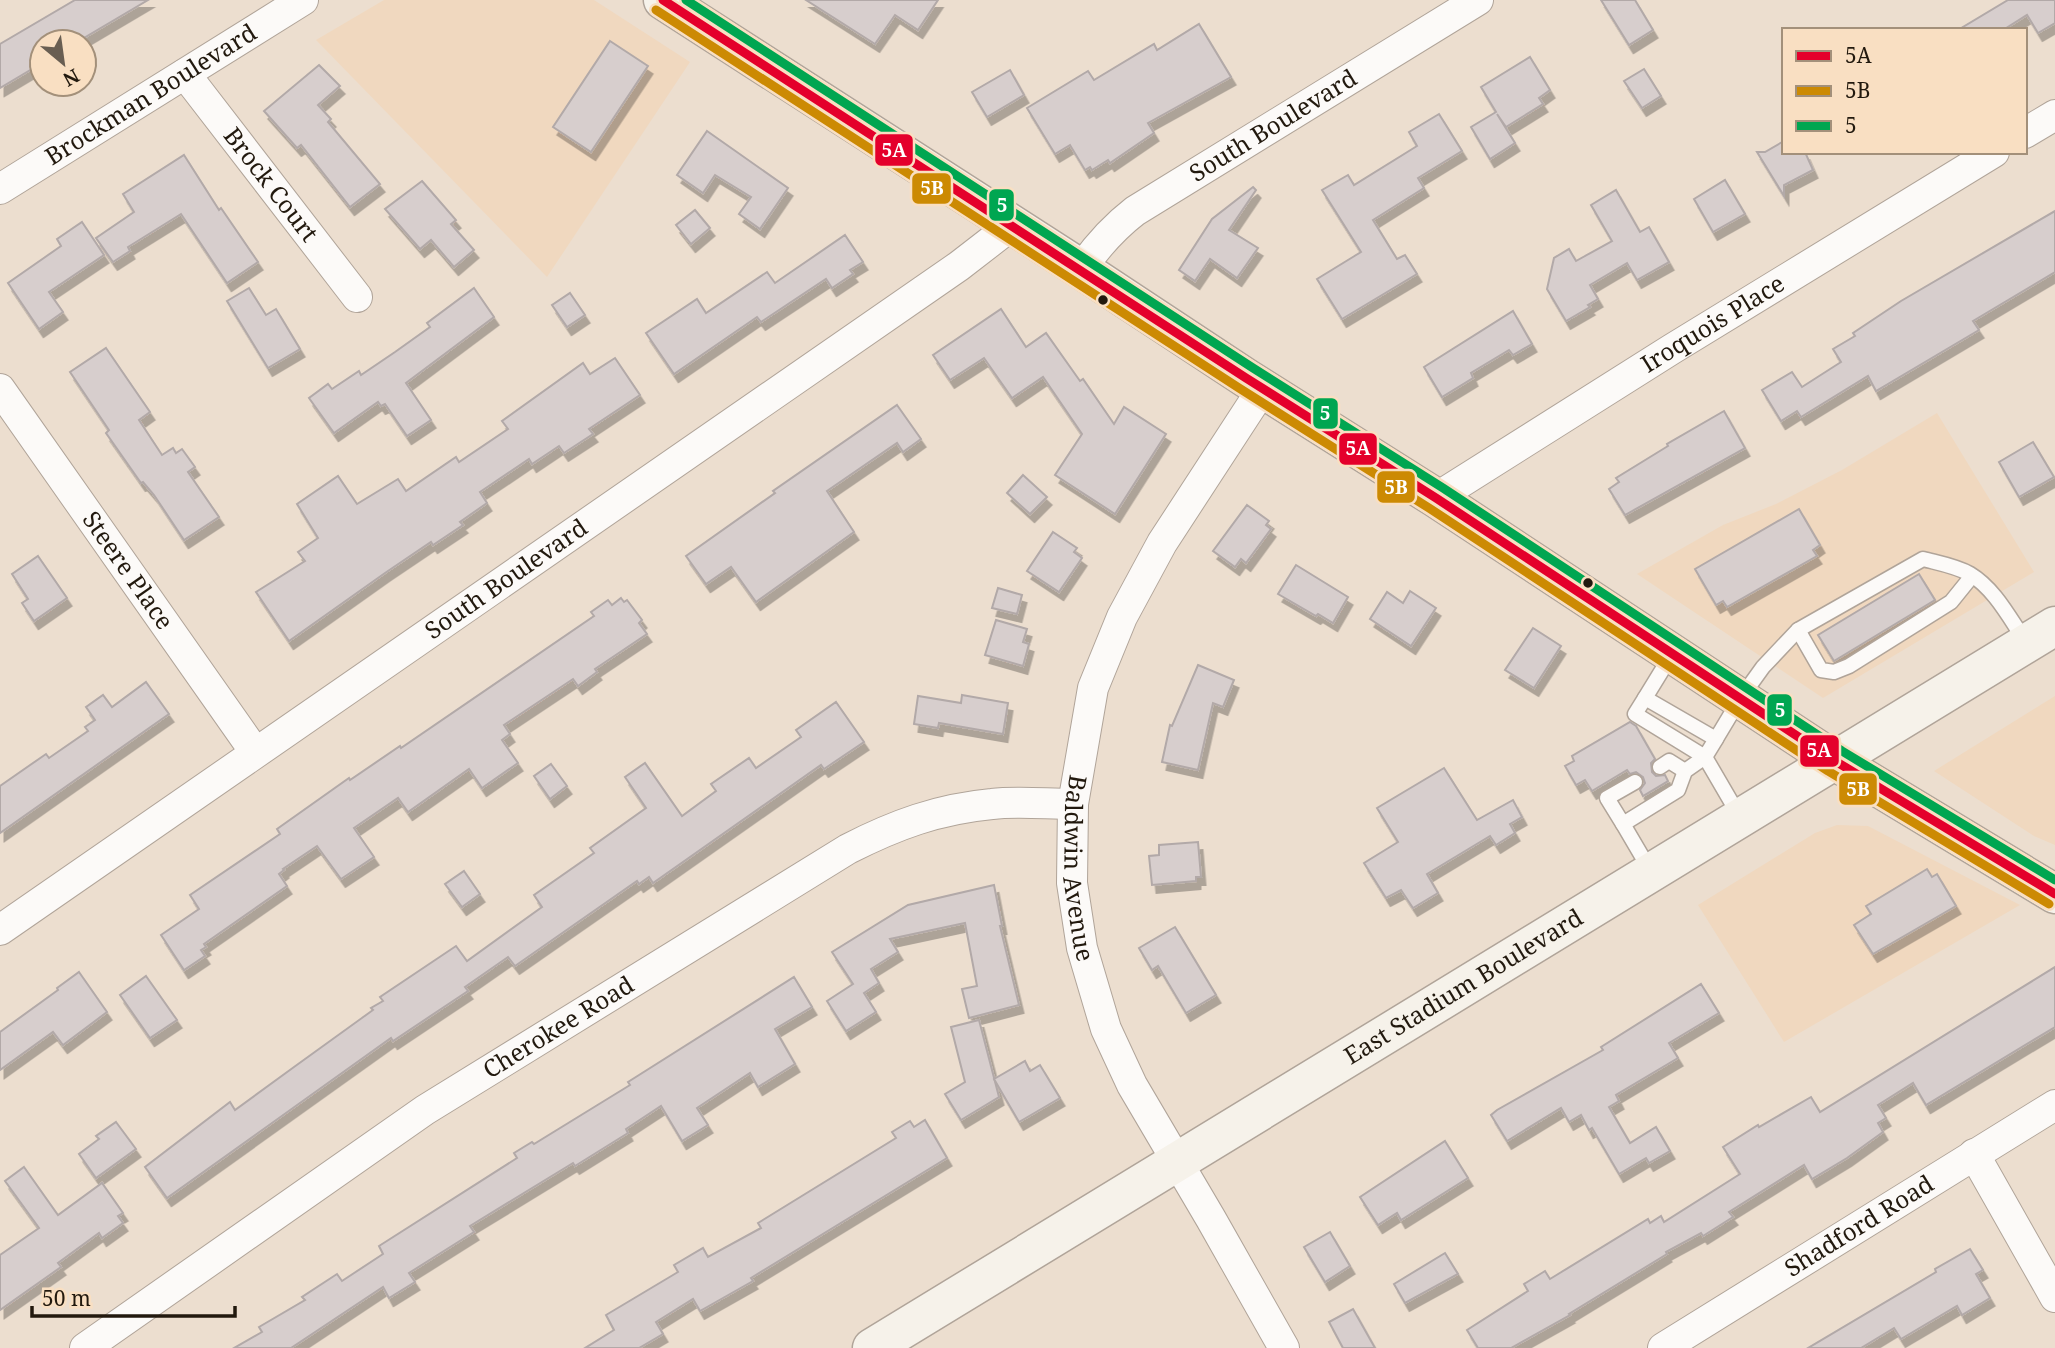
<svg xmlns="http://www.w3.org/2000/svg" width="2055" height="1348" viewBox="0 0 2055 1348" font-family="'Noto Serif',serif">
<defs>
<filter id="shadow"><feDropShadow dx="4.5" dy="8" stdDeviation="0" flood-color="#0004"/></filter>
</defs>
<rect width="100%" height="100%" fill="#ecdecf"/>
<!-- built -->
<g fill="#f0d8bf">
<polygon points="384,0 594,0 690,62 547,277 316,40"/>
<polygon points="1937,413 2034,572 1823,698 1637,574 1723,525 1776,504 1842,470"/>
<polygon points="2055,696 2055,845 2034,836 1934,771"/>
<polygon points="1837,825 1868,826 2020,905 1784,1042 1698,905 1815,833"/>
</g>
<!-- building -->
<g fill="#d7cecd" stroke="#b2a9a8" stroke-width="2" filter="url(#shadow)">
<polygon points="75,0 148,0 77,42 42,42 42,63 0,88 0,44"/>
<polygon points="806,0 938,0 918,30 895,15 875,44"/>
<polygon points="1601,0 1635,0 1653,30 1629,45"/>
<polygon points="2008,0 2055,0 2055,23 2038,33 2027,15 2003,30 1958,30"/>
<polygon points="1199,24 1231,77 1148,123 1154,133 1110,163 1108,160 1092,170 1090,167 1085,170 1070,145 1055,154 1027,108 1088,71 1094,80 1154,44 1157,50"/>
<polygon points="610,41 648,66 591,152 553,127"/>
<polygon points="1530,57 1550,90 1539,98 1543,104 1506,127 1497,114 1515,143 1490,159 1471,127 1496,112 1481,87"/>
<polygon points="319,65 340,86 318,105 331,119 328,122 380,184 350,207 301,145 297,148 264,111"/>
<polygon points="1644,69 1661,96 1642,108 1624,81"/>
<polygon points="1010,70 1024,95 987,117 972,92"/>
<polygon points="1439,114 1462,151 1418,178 1424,188 1373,220 1397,259 1405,255 1417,274 1342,319 1317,279 1361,252 1322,190 1348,175 1354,185 1417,146 1409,132"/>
<polygon points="707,131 788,188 760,229 739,214 751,197 715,175 703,193 677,175"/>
<polygon points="1784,141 1784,152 1805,152 1813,170 1784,185 1784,196 1757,152 1765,152"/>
<polygon points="184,155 219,210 221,208 258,262 227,283 181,214 128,247 130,251 113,262 96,238 134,212 123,194"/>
<polygon points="1725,180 1745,214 1713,232 1694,199"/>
<polygon points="422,181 456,220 451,224 474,250 454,267 431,240 420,249 385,209"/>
<polygon points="1253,187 1256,190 1229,230 1258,248 1237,278 1210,259 1195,281 1179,270 1212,219"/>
<polygon points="1616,190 1640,232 1649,227 1669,262 1637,280 1627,263 1590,285 1598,299 1588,305 1590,307 1566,321 1547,289 1554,258 1569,249 1576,261 1612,241 1591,205"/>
<polygon points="695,210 710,228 691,244 676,225"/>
<polygon points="2055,211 2055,272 1973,321 1979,330 1876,391 1868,376 1801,417 1797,411 1781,421 1762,390 1792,372 1802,387 1841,362 1833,349 1855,336 1853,333 1901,301"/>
<polygon points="82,222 104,255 49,292 63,312 39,329 8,283 61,246 57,239"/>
<polygon points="845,235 863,262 850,270 853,274 832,288 826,279 761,322 757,317 674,374 646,333 697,299 706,313 767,272 775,283"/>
<polygon points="249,288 266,315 276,309 300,349 268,368 227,301"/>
<polygon points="474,288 494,317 406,383 431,420 407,436 385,404 381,406 378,402 334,433 309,398 328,384 332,389 359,371 361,375 395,352 430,327 427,323"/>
<polygon points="570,293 585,315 567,327 552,305"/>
<polygon points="1001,309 1026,347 1046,333 1080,381 1083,379 1114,424 1124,407 1166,434 1115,514 1055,475 1082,434 1043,377 1012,398 984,358 950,380 933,355"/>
<polygon points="1513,311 1532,344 1513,355 1509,350 1471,373 1473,378 1442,397 1424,367"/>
<polygon points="106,348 150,412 139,420 162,455 173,448 176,453 182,449 195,467 188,472 219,517 184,540 154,495 143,482 141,483 106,433 109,430 70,372"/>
<polygon points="615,358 640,395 589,429 593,434 564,453 559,446 532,464 529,459 480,492 487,503 460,522 463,525 433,545 431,542 385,573 289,641 256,592 305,561 298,552 318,538 297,504 338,476 357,504 398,479 406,491 456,457 459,462 508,429 502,421 583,363 590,374"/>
<polygon points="897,405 921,439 903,452 897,443 827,491 854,532 756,602 731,567 706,584 686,556 775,493 773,491"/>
<polygon points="1724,411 1745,448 1625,515 1609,489 1619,482 1616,478 1668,446 1667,444"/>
<polygon points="2033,442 2054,477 2019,497 1999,462"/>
<polygon points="1023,475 1047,497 1030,514 1007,493"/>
<polygon points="1247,505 1269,521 1266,525 1271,529 1246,563 1241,559 1235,567 1213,551"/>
<polygon points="1799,509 1820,545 1813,550 1817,556 1727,607 1723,601 1716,605 1695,569"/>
<polygon points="1053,532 1077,548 1074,552 1082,558 1059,592 1027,571"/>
<polygon points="38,556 67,598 34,621 22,603 28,599 12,574"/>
<polygon points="1296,565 1348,597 1333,623 1318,614 1316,616 1278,594"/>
<polygon points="1919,574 1935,600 1834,661 1818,635"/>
<polygon points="998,588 1022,595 1017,614 992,608"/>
<polygon points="1410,591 1436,608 1411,646 1370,619 1387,592 1403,603"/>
<polygon points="621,598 624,602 627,600 642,620 639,623 647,634 595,669 597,672 578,686 573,679 504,725 510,734 502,740 518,763 482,788 469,769 408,812 398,798 354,828 374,857 341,879 317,846 283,869 284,870 279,874 287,886 204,944 206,947 201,950 205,956 184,970 161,935 199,909 190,895 280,834 277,829 349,778 350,780 400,746 401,748 594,616 591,612 608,600 612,605"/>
<polygon points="996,620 1027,629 1023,642 1029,644 1023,666 985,655"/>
<polygon points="1533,628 1561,646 1534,688 1505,670"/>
<polygon points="1198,665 1234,680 1223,707 1213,703 1198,770 1162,762 1170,725 1172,726"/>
<polygon points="146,682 169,714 0,833 0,786 46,754 49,758 88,731 85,727 95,720 86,707 103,695 112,707"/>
<polygon points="962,695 1008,703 1003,734 939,723 938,728 914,724 918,696 961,703"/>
<polygon points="836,702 864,742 824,769 821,765 653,883 649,877 639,884 637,881 515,966 508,957 465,987 468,991 393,1041 391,1038 167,1198 145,1167 230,1102 235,1110 294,1067 373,1010 371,1008 383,1001 380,997 456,946 467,961 542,907 534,895 594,853 590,848 646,808 625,777 645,763 682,816 716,791 711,784 749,758 756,768 801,737 796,730"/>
<polygon points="1630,722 1636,726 1655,759 1651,763 1652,772 1656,776 1665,775 1668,781 1643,796 1640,790 1645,783 1643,777 1636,772 1630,774 1627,770 1592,791 1585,780 1576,785 1565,766 1574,761 1572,756"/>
<polygon points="551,764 567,786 550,799 534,776"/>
<polygon points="1444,768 1477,820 1513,800 1522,817 1510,824 1515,833 1496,845 1490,836 1427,874 1438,893 1413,908 1401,890 1386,898 1364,863 1398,842 1377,808"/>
<polygon points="1198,842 1201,877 1196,877 1196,881 1152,885 1149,856 1159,855 1159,845"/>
<polygon points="1927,869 1932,877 1937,874 1956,906 1873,954 1854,925 1871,914 1866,906"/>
<polygon points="464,871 480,894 462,907 445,884"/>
<polygon points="994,885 1002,926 1000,926 1019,1005 969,1018 962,989 977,986 965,923 890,939 898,952 871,969 879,983 864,993 876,1012 846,1031 827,1001 853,984 832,952 908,905"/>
<polygon points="1175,927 1216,995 1186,1013 1158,966 1152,970 1139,948"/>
<polygon points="2055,967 2055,1027 1926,1105 1913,1083 1878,1105 1886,1118 1878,1123 1883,1132 1847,1158 1812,1179 1804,1165 1729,1212 1733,1217 1703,1236 1701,1233 1666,1252 1667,1254 1569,1314 1570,1315 1511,1348 1478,1348 1467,1330 1528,1291 1524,1284 1545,1271 1550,1279 1648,1219 1650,1223 1661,1216 1664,1222 1740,1174 1723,1147 1758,1125 1759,1127 1811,1097 1820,1112"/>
<polygon points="79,972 107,1012 63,1045 53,1032 0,1070 0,1032 58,990 57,988"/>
<polygon points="146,976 177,1020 150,1038 120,995"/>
<polygon points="794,977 812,1007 775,1029 795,1064 758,1087 750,1073 697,1108 708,1125 682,1141 661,1106 626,1129 628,1133 575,1166 573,1163 470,1226 474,1232 409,1273 415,1282 389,1298 383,1287 291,1348 234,1348 262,1332 259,1327 305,1300 302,1297 337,1274 342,1281 383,1254 379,1246 517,1158 514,1153 532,1142 534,1144 604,1101 630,1085 628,1082"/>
<polygon points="1701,984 1719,1013 1669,1043 1678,1058 1616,1095 1619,1101 1609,1107 1630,1143 1656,1127 1670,1151 1649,1163 1646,1158 1619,1174 1592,1128 1589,1130 1581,1115 1569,1122 1561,1108 1507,1141 1491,1115 1497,1110 1603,1050 1601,1047"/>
<polygon points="979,1020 999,1097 961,1120 945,1094 965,1082 951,1027"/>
<polygon points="1025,1061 1030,1071 1040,1065 1060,1098 1019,1122 994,1079"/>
<polygon points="925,1120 947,1158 751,1278 753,1281 700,1311 693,1299 656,1322 663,1334 639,1348 585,1348 614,1330 606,1315 678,1272 674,1265 703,1248 708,1257 761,1228 758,1223 896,1138 892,1132 910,1121 914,1127"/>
<polygon points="116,1122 136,1149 96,1178 79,1154 99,1139 96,1136"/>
<polygon points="1445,1141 1468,1178 1401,1220 1397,1213 1378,1225 1360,1197"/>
<polygon points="24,1167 58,1215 102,1183 123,1213 118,1216 123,1223 102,1238 99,1233 58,1263 61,1267 0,1310 0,1255 39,1228 5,1181"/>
<polygon points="1330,1232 1350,1266 1325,1282 1304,1247"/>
<polygon points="1970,1249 1983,1270 1976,1274 1990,1298 1962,1315 1957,1306 1901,1339 1894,1328 1861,1348 1808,1348 1936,1272 1935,1269"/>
<polygon points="1445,1253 1458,1274 1405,1303 1394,1284"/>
<polygon points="1353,1309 1375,1348 1343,1348 1329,1322"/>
</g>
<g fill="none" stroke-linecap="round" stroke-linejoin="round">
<defs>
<g id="lane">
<polyline points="1798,630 1821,670 1834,672 1849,666 1951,602 1972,576"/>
<path d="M1672,654L1645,698L1716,739L1740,699L1763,667L1798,630L1923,559C1938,563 1956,566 1970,574C1995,589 2010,619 2026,642"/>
<polyline points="1645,698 1635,714 1705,757 1716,739"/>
<polyline points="1660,767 1669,761 1685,771"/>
<polyline points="1623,824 1607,798 1635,782"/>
<polyline points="1650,870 1623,824 1678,790 1685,771 1705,757 1740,817"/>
</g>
<g id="street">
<path id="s1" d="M185,74L357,297"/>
<polyline points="2025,133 2055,115"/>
<path id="s2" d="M0,189L303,0"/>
<path id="s3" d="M1081,269C1097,246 1113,228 1135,211L1478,0"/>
<path id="s4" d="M1263,388L1162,543L1122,617L1093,688L1073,804L1072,883L1082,948L1106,1029L1132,1085L1211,1219L1284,1348"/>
<path id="s5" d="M0,389L255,752"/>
<path id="s6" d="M1436,498L1672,349L1994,152"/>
<path id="s7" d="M0,930L959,266L1012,225"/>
<polyline points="1974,1154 2055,1297"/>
<path id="s8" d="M85,1348L425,1110L848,849C895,825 938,809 992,804C1018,801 1046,804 1073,804"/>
<path id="s9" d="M1663,1348L2055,1105"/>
</g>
<g id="secondary">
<polyline points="663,0 1081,269 1246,378 1436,498 1835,761 2055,894"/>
<path id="s10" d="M872,1348L2055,626"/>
</g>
</defs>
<!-- lane casing -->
<use href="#lane" stroke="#b0a499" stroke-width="17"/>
<!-- street casing -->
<use href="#street" stroke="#b0a499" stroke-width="32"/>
<!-- secondary casing -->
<use href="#secondary" stroke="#b0a499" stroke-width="41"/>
<!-- lane -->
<use href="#lane" stroke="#fcfaf8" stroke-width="14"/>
<!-- street -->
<use href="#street" stroke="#fcfaf8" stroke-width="30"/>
<!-- secondary -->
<use href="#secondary" stroke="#f6f2ea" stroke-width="38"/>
<defs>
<polyline id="bus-1" points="663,0 1246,378 1436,498 1835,761 2055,894"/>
<polyline id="bus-2" points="656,10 1239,388 1429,508 1828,771 2049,904"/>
<polyline id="bus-3" points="686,0 1253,368 1443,488 1842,751 2055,880"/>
</defs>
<!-- bus-1 casing -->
<use href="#bus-1" stroke="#f9dfc2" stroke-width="14"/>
<!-- bus-2 casing -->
<use href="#bus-2" stroke="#f9dfc2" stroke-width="14"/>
<!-- bus-3 casing -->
<use href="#bus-3" stroke="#f9dfc2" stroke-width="14"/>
<!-- bus-1 -->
<use href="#bus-1" stroke="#e4002b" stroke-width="9"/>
<!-- bus-2 -->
<use href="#bus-2" stroke="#cc8a03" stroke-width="9"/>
<!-- bus-3 -->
<use href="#bus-3" stroke="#00a651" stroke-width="9"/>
</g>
<!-- markers -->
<g fill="#22190e" stroke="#f9dfc2" stroke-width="2.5">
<circle cx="1103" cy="300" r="6"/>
<circle cx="1588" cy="583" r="6"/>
</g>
<g text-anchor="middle" stroke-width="5" stroke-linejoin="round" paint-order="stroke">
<!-- street labels -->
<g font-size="24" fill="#22190e" stroke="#f9dfc2">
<text dy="8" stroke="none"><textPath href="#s2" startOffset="178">Brockman Boulevard</textPath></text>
<text dy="8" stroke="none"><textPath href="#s3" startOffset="242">South Boulevard</textPath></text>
<text dy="8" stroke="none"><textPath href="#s1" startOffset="140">Brock Court</textPath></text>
<text dy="8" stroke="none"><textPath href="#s6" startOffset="327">Iroquois Place</textPath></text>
<text dy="8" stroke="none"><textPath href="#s5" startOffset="222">Steere Place</textPath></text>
<text dy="8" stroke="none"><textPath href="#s7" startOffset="616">South Boulevard</textPath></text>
<text dy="8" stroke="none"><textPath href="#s4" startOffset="528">Baldwin Avenue</textPath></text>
<text dy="8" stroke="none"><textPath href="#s10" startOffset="693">East Stadium Boulevard</textPath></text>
<text dy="8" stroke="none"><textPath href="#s8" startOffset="572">Cherokee Road</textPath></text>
<text dy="8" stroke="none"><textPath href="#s9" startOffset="231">Shadford Road</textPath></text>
</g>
</g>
<g stroke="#f9dfc2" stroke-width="2.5">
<rect x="874" y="133" width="40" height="34" rx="7" fill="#e4002b"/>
<rect x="911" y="172" width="41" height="33" rx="7" fill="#cc8a03"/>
<rect x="988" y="188" width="27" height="34" rx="7" fill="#00a651"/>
<rect x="1312" y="397" width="27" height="33" rx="7" fill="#00a651"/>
<rect x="1338" y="432" width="40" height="34" rx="7" fill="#e4002b"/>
<rect x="1376" y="470" width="40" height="34" rx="7" fill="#cc8a03"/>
<rect x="1766" y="693" width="27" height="34" rx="7" fill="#00a651"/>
<rect x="1799" y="734" width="41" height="34" rx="7" fill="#e4002b"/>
<rect x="1838" y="772" width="40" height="34" rx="7" fill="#cc8a03"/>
</g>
<g font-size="19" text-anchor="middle" font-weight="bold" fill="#fff">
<text x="894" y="157">5A</text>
<text x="932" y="195">5B</text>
<text x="1002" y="212">5</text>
<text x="1325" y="420">5</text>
<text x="1358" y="455">5A</text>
<text x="1396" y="494">5B</text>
<text x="1780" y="717">5</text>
<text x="1819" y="757">5A</text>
<text x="1858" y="796">5B</text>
</g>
<!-- legend -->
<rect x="1782" y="28" width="245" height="126" fill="#f9dfc2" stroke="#a3907a" stroke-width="2"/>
<rect x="1796" y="51" width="35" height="10" fill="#e4002b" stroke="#a3907a" stroke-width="2"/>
<text x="1845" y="63" font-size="21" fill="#22190e">5A</text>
<rect x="1796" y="86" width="35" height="10" fill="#cc8a03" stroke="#a3907a" stroke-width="2"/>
<text x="1845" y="98" font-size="21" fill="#22190e">5B</text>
<rect x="1796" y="121" width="35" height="10" fill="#00a651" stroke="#a3907a" stroke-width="2"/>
<text x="1845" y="133" font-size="21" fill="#22190e">5</text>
<!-- north arrow -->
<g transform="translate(63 63) rotate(151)"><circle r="33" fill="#f9dfc2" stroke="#a3907a" stroke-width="2"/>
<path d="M0-5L12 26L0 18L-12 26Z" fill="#695e52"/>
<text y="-10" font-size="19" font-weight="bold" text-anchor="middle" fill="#22190e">N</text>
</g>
<!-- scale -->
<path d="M32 1306v10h203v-10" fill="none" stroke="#22190e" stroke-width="3.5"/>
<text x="42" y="1306" font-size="21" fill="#22190e" stroke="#f9dfc2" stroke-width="5" paint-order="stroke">50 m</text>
</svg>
